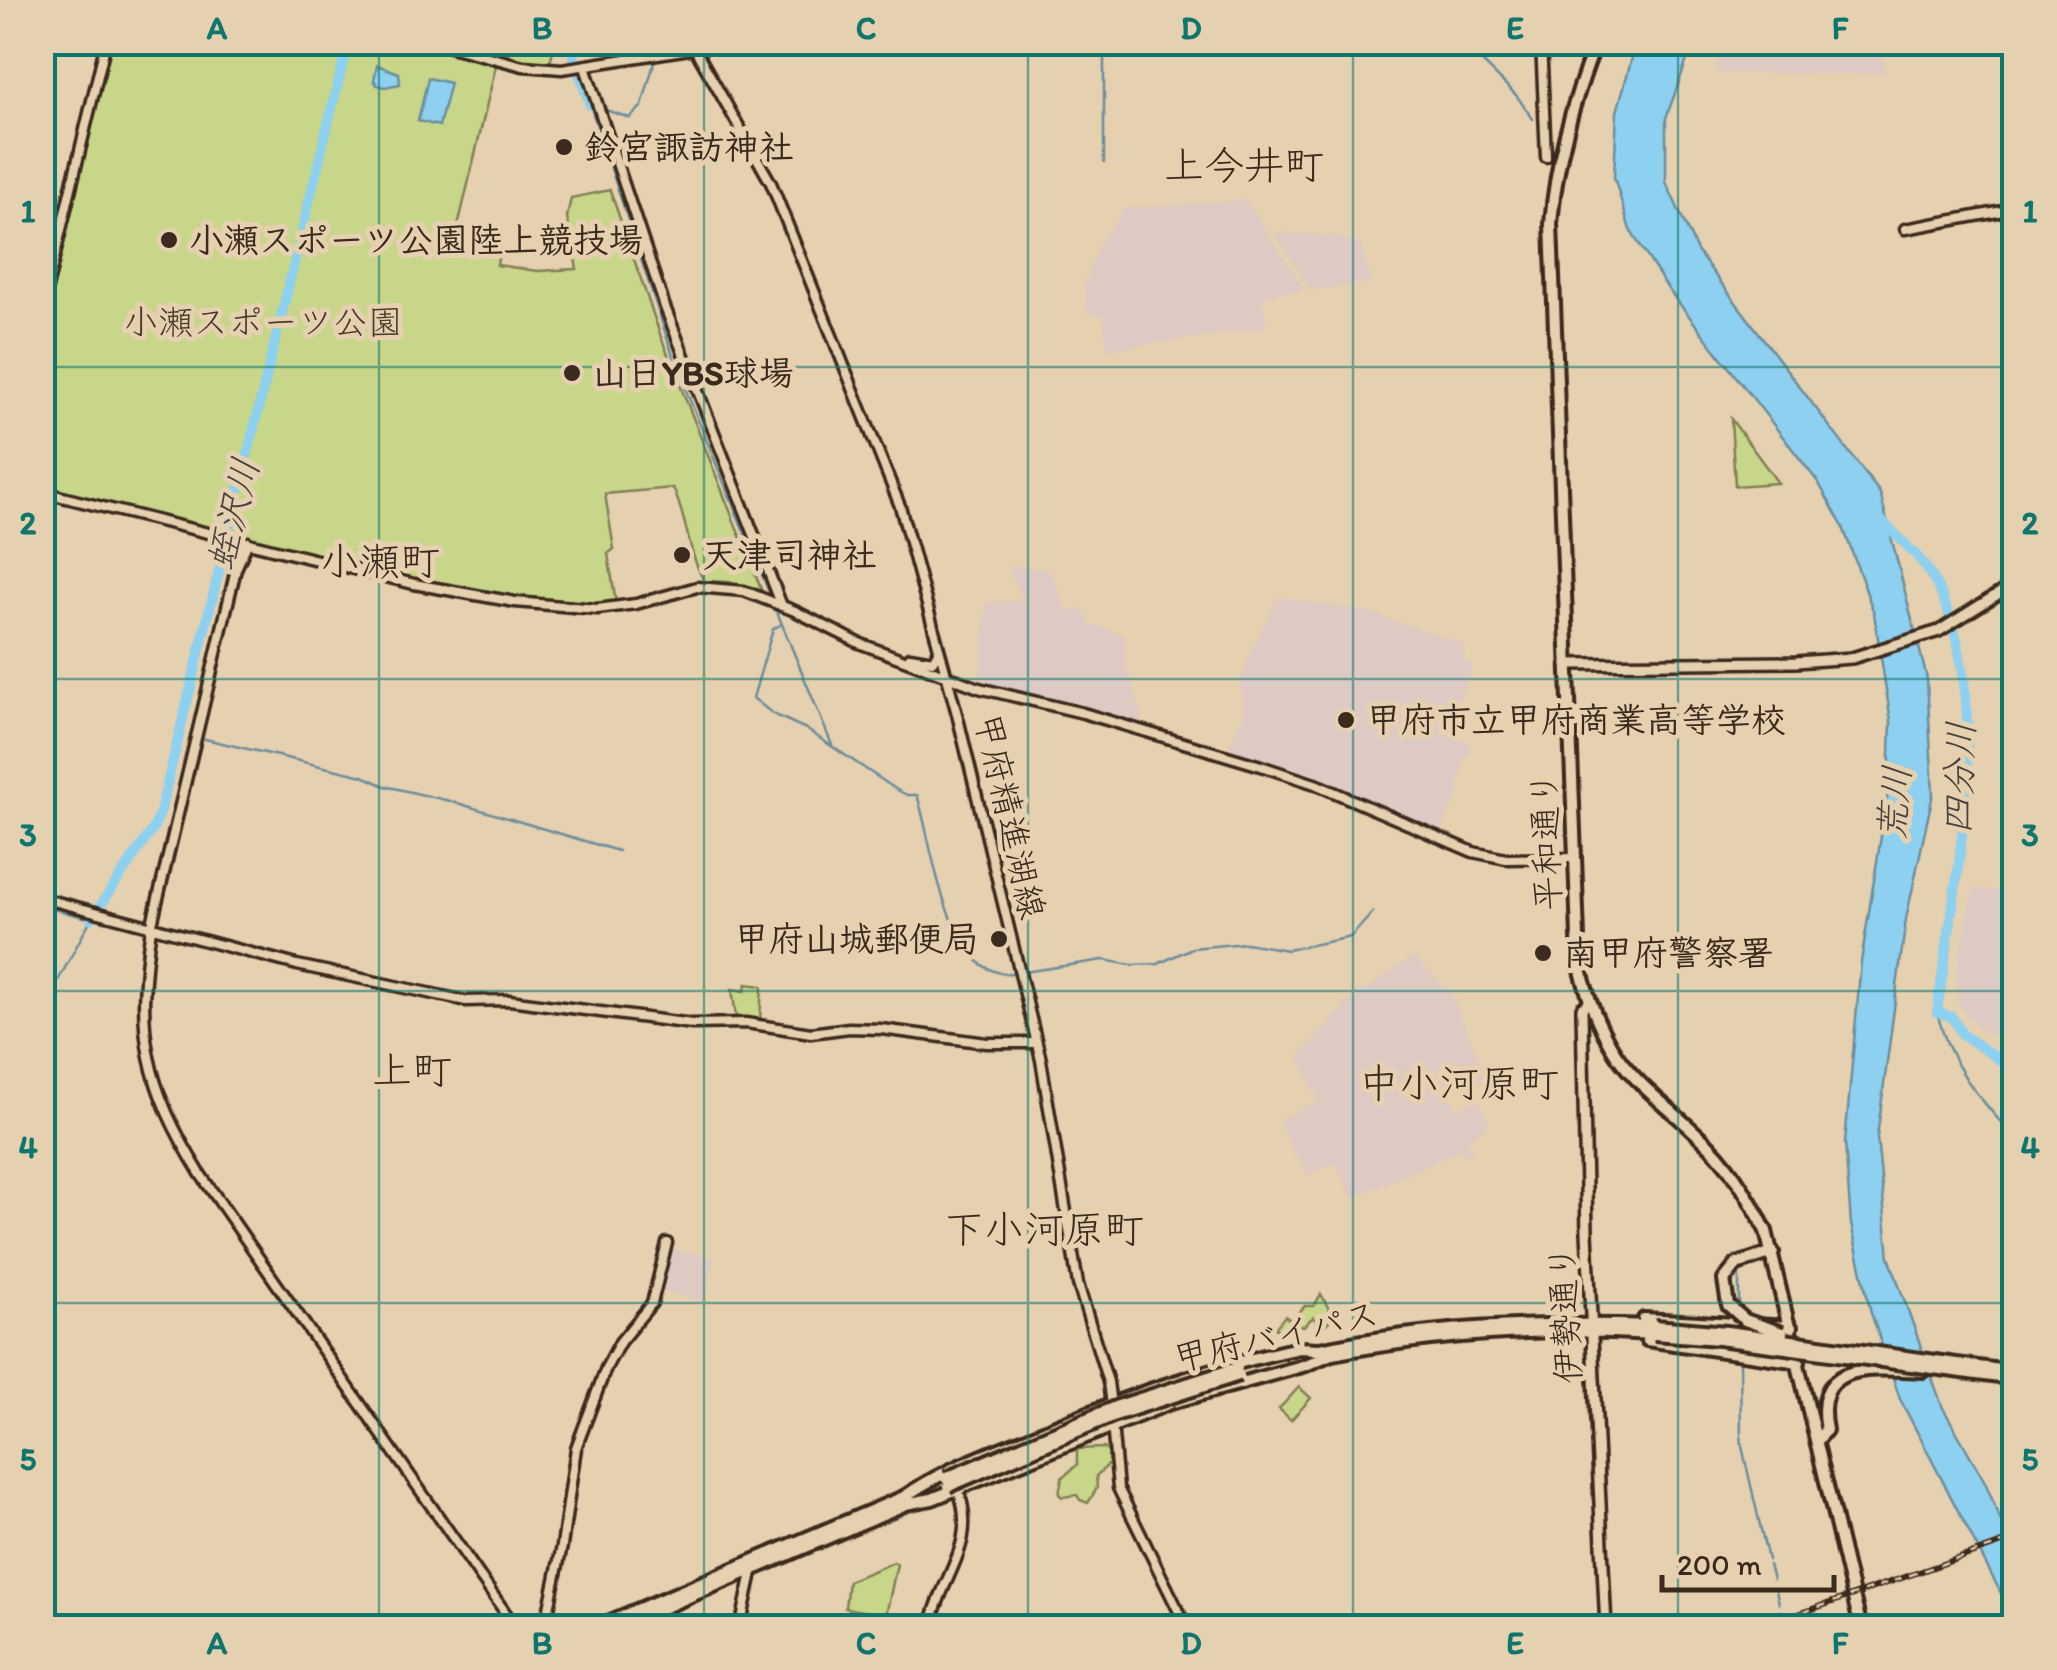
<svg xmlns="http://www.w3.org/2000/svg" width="2057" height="1670" viewBox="0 0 2057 1670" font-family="Itim,'Klee One',sans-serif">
<rect width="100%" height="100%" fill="#e5d0af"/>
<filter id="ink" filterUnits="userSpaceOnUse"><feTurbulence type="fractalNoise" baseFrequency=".01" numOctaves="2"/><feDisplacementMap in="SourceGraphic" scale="20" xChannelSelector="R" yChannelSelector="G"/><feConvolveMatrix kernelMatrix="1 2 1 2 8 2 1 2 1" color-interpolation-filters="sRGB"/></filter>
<g filter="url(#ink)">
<!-- built -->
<g fill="#ddcac2">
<polygon points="1879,43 1885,74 1715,73 1727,43"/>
<polygon points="1246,200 1305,290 1268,294 1263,300 1266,323 1263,328 1107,350 1103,316 1086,312 1084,283 1100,242 1126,208"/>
<polygon points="1274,232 1335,236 1360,244 1372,282 1311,290"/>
<polygon points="1010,565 1050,571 1068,612 1083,608 1090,626 1098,626 1126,636 1125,662 1142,715 1139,729 979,688 987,602 1025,601 1010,573"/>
<polygon points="1278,597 1361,610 1462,643 1465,662 1473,665 1449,727 1468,743 1471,751 1463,763 1459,791 1440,833 1309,776 1227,750 1244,713 1240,682 1252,649"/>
<polygon points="1973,889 2014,891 2014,1039 1983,1032 1958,1005 1956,972"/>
<polygon points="1414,956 1452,995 1489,1082 1446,1083 1456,1111 1477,1099 1490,1123 1469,1140 1474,1153 1465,1156 1462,1149 1353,1198 1335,1162 1308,1176 1298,1155 1294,1155 1279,1120 1318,1101 1298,1054 1303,1053 1359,989 1366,990"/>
<polygon points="668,1249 715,1258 703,1302 661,1290"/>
</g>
<!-- green -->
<g fill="#c7d689" stroke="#818054" stroke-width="2.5">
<path d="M112,43H555L549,66L498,57L456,235L462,237L468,228L501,239L497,265L537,271L577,269L567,217L571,198L610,190L661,337L763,594L729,582L704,581C688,552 687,519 673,488L605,494L614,549L608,554L616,603C518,610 418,579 324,556C230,532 136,510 43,487V327Z"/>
<polygon points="1731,419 1778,483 1735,486"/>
<polygon points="746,984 762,986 760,1020 736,1017 732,989 745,991"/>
<polygon points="1321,1294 1333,1317 1322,1328 1313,1317 1304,1326 1294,1325 1285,1333 1275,1328 1285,1316 1290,1320 1305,1306 1314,1306"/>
<polygon points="1299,1387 1311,1398 1291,1420 1279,1409"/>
<polygon points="1104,1448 1109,1453 1109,1464 1096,1476 1097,1488 1088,1503 1080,1500 1077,1495 1062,1497 1059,1494 1062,1478 1077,1465 1077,1449"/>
<polygon points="894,1562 897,1564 886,1615 845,1608 848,1581"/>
</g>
<!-- water -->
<g fill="#8ed0f0" stroke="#6d8e9c" stroke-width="2.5">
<polygon points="1636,43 1693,43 1666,118 1666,182 1697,251 1880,493 1927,679 1933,794 1906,919 1877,1137 1889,1257 1942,1406 1985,1482 2014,1553 2014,1627 2011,1627 2004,1599 1900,1399 1871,1313 1851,1224 1845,1143 1861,962 1889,786 1891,721 1874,613 1843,527 1818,482 1668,289 1630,230 1614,177 1617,112"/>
<polygon points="377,65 399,73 400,84 385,87 377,85 374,80"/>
<polygon points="428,78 450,83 439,126 418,121"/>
</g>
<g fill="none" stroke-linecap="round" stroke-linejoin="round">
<!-- stream -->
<g stroke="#6d8e9c" stroke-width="2.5">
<polyline points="654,42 657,52"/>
<polyline points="1462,42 1516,95 1533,119"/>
<polyline points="655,59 642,106 630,118 590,105 678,371 771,597"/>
<polyline points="1104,162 1104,42"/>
<polyline points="774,605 832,745"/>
<path d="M782,624L773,629L753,698L773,714L806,729L897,790L907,795H917C933,842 945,984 1016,973"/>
<polyline points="205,739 363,776 385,786 454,802 618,851"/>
<polyline points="42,906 91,919 42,1011"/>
<polyline points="1024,972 1103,960 1132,965 1158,964 1192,948 1246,943 1287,950 1351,937 1373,912"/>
<path d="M1937,1012C1949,1065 1978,1097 2014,1137"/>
<polyline points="1739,1311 1739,1269"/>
<polyline points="1740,1359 1741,1442 1768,1560"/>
<polyline points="1769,1565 1773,1579"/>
<polyline points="1776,1590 1779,1604"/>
<polyline points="1779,1611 1783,1628"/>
</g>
<!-- river -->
<g stroke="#8ed0f0" stroke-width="10">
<polyline points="569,42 590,105"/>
<path d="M1882,521C1896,536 1913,549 1925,566C2002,677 1954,887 1937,1012L1952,1017L1962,1034L2014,1070"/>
<polyline points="91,919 153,829 160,813 348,42"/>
</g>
<defs>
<g id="secondary">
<polyline points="431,42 523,66 562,69 734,42"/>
<polyline points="691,42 771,183 900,506 957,714 1041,1060 1078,1284 1108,1382 1111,1405"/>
<polyline points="1541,42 1546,157"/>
<polyline points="585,67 665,307 782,606"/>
<polyline points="1905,229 2014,209"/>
<polyline points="42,309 106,42"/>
<polyline points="42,492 414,584 515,602 597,609 636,604 697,587 744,591 795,611 859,643 979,688 1083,713 1261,766 1315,784 1473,852 1506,859 1575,858"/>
<path d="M248,542L236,569L151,928C135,1032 145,1085 201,1175L516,1628"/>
<polyline points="910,657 933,661 939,650"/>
<polyline points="42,898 297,965 466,1001 509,1000 692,1024 746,1023 811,1033 849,1028 881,1029 987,1043 1036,1043"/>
<polyline points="1112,1424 1118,1488 1187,1628"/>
<polyline points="545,1628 562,1546 576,1448 606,1368 620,1342 652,1303 667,1243"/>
<polyline points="740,1628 753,1568"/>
<path d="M930,1628C941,1574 979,1547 958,1489"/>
</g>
<g id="primary">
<polyline points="1567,664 1796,662 1852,658 1939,631 2014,584"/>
<polyline points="1590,1002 1582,1008 1582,1013 1587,1232 1606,1628"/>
</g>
<g id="highway">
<path d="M1596,42C1573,102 1556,160 1551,224L1579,963C1587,996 1598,1028 1617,1056C1640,1088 1672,1110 1700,1137C1729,1163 1749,1196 1766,1231L1861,1628"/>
<polyline points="1737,1264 1773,1252"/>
<polyline points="1644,1319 1791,1327"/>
<polyline points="1647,1340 1799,1362"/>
<path d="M1315,1350C1427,1326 1541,1322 1655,1326"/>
<path d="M1327,1355C1434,1334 1546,1327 1654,1334"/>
<path d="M1817,1441L1826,1430C1812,1359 1873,1369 1923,1371"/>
<path d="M904,1497C942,1470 986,1455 1029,1437C1117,1400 1205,1368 1299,1348L1319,1349"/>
<polyline points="905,1504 932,1499 1170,1403 1306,1365 1329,1355"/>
<polyline points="594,1628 906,1496"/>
<polyline points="616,1628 911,1502"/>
</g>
</defs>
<!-- secondary casing -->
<use href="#secondary" stroke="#3b2a1e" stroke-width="15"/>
<!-- primary casing -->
<use href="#primary" stroke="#3b2a1e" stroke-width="16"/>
<!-- highway casing -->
<use href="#highway" stroke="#3b2a1e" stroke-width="18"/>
<!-- secondary -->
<use href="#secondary" stroke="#e5d0af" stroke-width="8"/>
<!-- primary -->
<use href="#primary" stroke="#e5d0af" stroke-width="9"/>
<!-- highway -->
<use href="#highway" stroke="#e5d0af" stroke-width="10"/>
<defs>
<polyline id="rail" points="1758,1628 2014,1539"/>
</defs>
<!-- rail casing -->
<use href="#rail" stroke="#3b2a1e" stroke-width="6"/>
<!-- rail -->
<use href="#rail" stroke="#e5d0af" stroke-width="2.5" stroke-dasharray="8" stroke-linecap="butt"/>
<defs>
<g id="highway-bridge">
<polyline points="1737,1264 1724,1280 1728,1305 1745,1320 1782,1333"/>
<polyline points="1655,1326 1727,1332 2014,1372"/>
<polyline points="1654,1334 1719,1339 2014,1379"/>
<polyline points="946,1478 1115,1407 1237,1368"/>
<polyline points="949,1486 1115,1415 1239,1375"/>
</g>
</defs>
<!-- highway-bridge casing -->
<use href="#highway-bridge" stroke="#3b2a1e" stroke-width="18" stroke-linecap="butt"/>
<!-- highway-bridge -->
<use href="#highway-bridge" stroke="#e5d0af" stroke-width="10"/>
</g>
</g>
<!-- grid -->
<path fill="none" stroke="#0f766e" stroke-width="2.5" stroke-opacity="0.55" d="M379,42V1628M704,42V1628M1028,42V1628M1353,42V1628M1678,42V1628M42,367H2014M42,679H2014M42,991H2014M42,1303H2014"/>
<!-- markers -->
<g fill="#3b2a1e" stroke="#e5d0af" stroke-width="4">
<circle cx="564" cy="147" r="10"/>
<circle cx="169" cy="240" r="10"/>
<circle cx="572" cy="373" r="10"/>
<circle cx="682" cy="555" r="10"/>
<circle cx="1346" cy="720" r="10"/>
<circle cx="999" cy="939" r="10"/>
<circle cx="1543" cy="953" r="10"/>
</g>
<g text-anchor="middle" stroke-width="10" stroke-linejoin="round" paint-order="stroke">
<!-- poi labels -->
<g font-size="35" font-weight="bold" fill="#3b2a1e" stroke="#e5d0af" text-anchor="start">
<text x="584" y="159">鈴宮諏訪神社</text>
<text x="189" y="252">小瀬スポーツ公園陸上競技場</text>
<text x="592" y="385">山日YBS球場</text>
<text x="702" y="567">天津司神社</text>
<text x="1366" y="732">甲府市立甲府商業高等学校</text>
<text x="979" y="951" text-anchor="end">甲府山城郵便局</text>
<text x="1563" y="965">南甲府警察署</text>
</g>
<!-- park labels -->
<g font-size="35" fill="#493b29" stroke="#e5d0af">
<text x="263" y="334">小瀬スポーツ公園</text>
</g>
<!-- street labels -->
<g font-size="35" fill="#3b2a1e" stroke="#e5d0af">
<text transform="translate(1010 816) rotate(77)" y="12">甲府精進湖線</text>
<text transform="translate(1546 841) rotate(-92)" y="12">平和通り</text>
<text transform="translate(1565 1314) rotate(-93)" y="12">伊勢通り</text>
<text transform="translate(1276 1336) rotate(-13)" y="12">甲府バイパス</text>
</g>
<!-- water labels -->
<g font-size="38" font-style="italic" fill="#47433e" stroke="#e5d0af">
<text transform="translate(233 514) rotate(-76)" y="13">蛭沢川</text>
<text transform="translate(1959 778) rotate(-88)" y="13">四分川</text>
<text transform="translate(1894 803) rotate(-85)" y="13">荒川</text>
</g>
<!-- quarter labels -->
<g font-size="40" fill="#3b2a1e" stroke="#e5d0af">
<text x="1244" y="179">上今井町</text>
<text x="380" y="575">小瀬町</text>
<text x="412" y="1084">上町</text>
<text x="1459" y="1097">中小河原町</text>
<text x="1044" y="1243">下小河原町</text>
</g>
</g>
<!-- margin -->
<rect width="2057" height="1670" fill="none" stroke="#e5d0af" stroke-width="110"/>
<!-- scale -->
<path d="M1662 1575v15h172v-15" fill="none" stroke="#3b2a1e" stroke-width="5"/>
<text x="1677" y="1575" font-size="30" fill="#3b2a1e" stroke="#e5d0af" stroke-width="8" paint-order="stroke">200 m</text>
<rect x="55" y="55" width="1947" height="1560" fill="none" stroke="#0f766e" stroke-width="4"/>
<g font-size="32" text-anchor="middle" font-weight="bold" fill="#0f766e">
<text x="217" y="39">A</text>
<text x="542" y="39">B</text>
<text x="866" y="39">C</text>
<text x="1191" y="39">D</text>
<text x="1515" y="39">E</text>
<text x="1840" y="39">F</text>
<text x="28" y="222">1</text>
<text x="2030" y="222">1</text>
<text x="28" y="534">2</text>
<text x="2030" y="534">2</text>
<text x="28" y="846">3</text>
<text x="2030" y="846">3</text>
<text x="28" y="1158">4</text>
<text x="2030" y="1158">4</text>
<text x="28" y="1470">5</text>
<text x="2030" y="1470">5</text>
<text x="217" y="1654">A</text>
<text x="542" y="1654">B</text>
<text x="866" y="1654">C</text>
<text x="1191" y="1654">D</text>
<text x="1515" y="1654">E</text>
<text x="1840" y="1654">F</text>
</g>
</svg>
